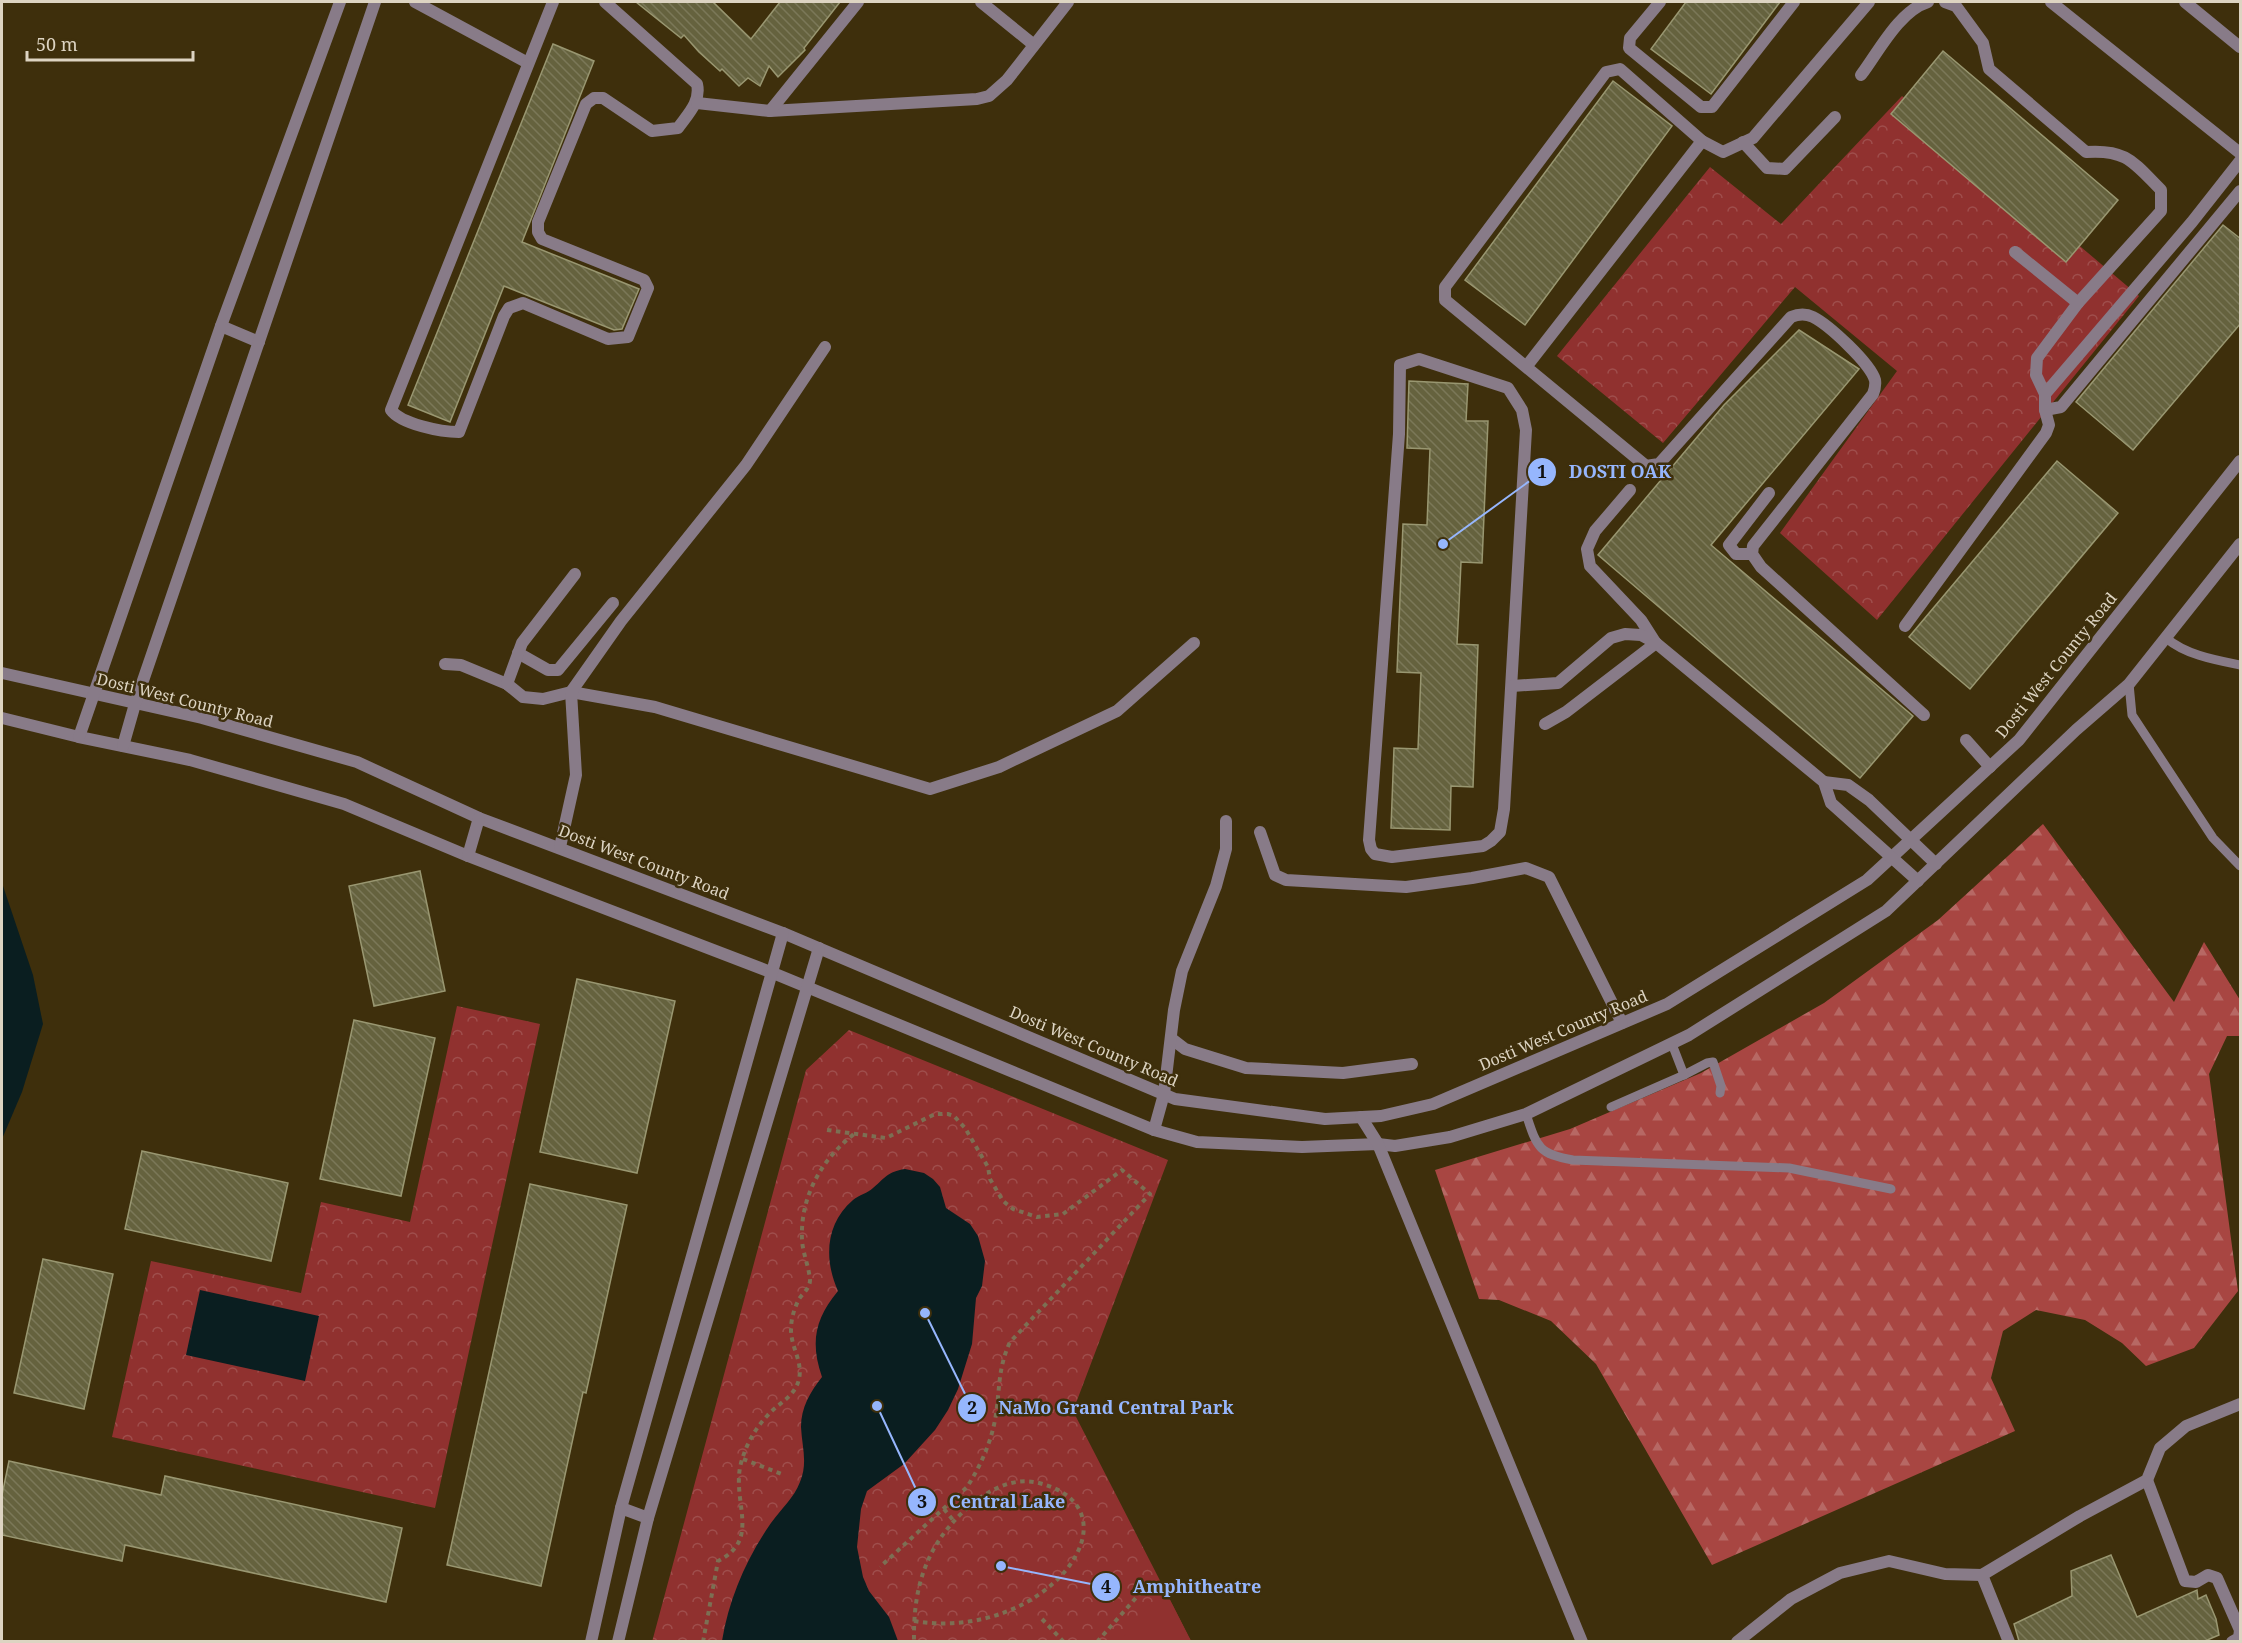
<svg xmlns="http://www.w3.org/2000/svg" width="2242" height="1643" viewBox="0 0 2242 1643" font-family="'Noto Serif',serif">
<defs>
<pattern id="forest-firs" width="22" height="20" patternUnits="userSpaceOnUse" patternTransform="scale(1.5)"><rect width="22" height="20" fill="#a84642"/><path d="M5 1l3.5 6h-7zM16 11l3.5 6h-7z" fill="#b76864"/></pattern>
<pattern id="park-crowns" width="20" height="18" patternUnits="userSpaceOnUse" patternTransform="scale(1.5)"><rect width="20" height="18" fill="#90312f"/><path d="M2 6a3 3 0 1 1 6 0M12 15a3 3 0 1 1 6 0" fill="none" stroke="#9f4e4c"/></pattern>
<pattern id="building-back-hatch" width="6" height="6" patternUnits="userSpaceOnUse" patternTransform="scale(1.5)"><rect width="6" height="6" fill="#65623e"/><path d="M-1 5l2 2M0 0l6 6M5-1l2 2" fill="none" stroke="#7b7858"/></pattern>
</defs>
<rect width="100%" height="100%" fill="#3e2f0c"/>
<!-- forest -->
<polygon fill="url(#forest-firs)" points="2043,824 2174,1002 2204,942 2240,1000 2240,1036 2227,1036 2209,1074 2238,1291 2194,1348 2146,1366 2122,1343 2085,1320 2036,1310 2003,1331 1991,1378 2015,1431 1712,1565 1596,1364 1551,1321 1499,1300 1479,1299 1435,1170 1570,1129 1701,1073 1824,1003 1938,920"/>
<!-- park -->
<g fill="url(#park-crowns)">
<polygon points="1902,96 2139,296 1877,620 1780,533 1897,371 1795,287 1663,443 1557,356 1710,167 1781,224"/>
<polygon points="457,1006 540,1024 435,1508 112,1437 151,1261 301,1293 321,1202 410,1222"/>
<polygon points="849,1030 1168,1160 1073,1411 1191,1641 652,1642 806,1070"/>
</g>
<!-- garden -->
<polygon fill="#90312f" points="1164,1588 1191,1641 1120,1641"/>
<!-- water -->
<g fill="#0a1e20">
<polygon points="2,883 33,975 43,1024 22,1092 2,1139"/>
<path d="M905,1169L924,1173L933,1179L940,1187L946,1208L970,1224L978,1236L985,1261L982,1286L976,1298L972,1344L958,1389L948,1410L935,1430L904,1464L867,1491L861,1509L857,1547L863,1577L869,1591L889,1617L898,1641H722C729,1599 746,1559 771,1523C781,1509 794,1498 800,1482C808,1463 802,1447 801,1427C801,1408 810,1392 822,1377C810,1342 815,1319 838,1291C824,1260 825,1224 853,1200C859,1195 868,1193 873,1188C886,1177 887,1172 905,1169Z"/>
<polygon points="200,1290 319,1316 305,1381 186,1355"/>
</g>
<!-- building -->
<g fill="url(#building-back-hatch)" stroke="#999771" stroke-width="1.5">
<polygon points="636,2 713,2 751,39 780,2 840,2 804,48 805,50 778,77 769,66 760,86 748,78 739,86 722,69 720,71 699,52 684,35 681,38"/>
<polygon points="1686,2 1780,2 1711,94 1651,49"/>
<polygon points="553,44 594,61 522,242 639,289 622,329 614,330 504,286 450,422 408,405"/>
<polygon points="1943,51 2118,200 2066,262 1891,114"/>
<polygon points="1613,81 1672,126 1525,325 1465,280"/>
<polygon points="2223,225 2241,239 2241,323 2133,450 2076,402"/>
<polygon points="1799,330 1859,369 1711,545 1913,716 1860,778 1598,555 1724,405"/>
<polygon points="1409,381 1468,384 1466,421 1488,421 1482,563 1461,562 1459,606 1457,644 1478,645 1473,787 1451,786 1450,830 1391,828 1394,748 1418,749 1421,673 1397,672 1403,524 1427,525 1430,449 1407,448"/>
<polygon points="2057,461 2118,513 1970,689 1909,637"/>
<polygon points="420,871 445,991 374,1006 349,886"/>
<polygon points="577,979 675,1001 637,1173 540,1152"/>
<polygon points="354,1020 435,1038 401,1196 320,1179"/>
<polygon points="142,1151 288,1183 271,1261 125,1229"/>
<polygon points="530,1184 627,1205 586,1393 583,1392 541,1586 447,1565"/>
<polygon points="43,1259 113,1274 84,1409 14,1393"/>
<polygon points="9,1461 161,1495 165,1476 402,1528 386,1602 125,1545 122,1561 2,1535 2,1495"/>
<polygon points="2111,1555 2137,1617 2197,1590 2198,1599 2206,1595 2216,1619 2219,1635 2205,1641 2019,1641 2014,1624 2072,1596 2071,1571"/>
</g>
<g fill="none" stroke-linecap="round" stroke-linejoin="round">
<!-- path -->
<g stroke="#7c6f53" stroke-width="4" stroke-dasharray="4.5 4.5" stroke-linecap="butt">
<path d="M827,1130L886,1138L935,1114H948L954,1116L965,1128L988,1167L990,1179L1003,1201L1013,1209L1037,1217L1063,1214L1122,1170L1150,1194L1010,1342C998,1368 1000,1387 996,1414C992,1441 981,1465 967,1487L880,1567"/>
<polyline points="743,1459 784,1475"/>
<polyline points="944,1509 953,1520"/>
<polyline points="1042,1619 1064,1642"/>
<path d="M914,1621C1046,1643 1145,1510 1039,1483C1011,1476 985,1492 965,1510C925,1547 913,1589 914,1642"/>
<path d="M703,1642L718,1561C762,1539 731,1502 741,1463C746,1445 754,1430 767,1416C778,1403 795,1397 799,1379C803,1362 791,1347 791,1330C791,1319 794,1309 799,1299C803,1293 810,1288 810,1280C809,1267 803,1254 802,1240C800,1197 821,1160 854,1134"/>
<polyline points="1097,1642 1142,1591"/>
</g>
<!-- service -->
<g stroke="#887b88" stroke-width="9">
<path d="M2166,638C2186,655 2215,660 2240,665"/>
<polyline points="2129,684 2132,715 2213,838 2240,866"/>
<polyline points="1684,1075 1707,1063 1713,1062 1721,1086 1720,1093"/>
<polyline points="1611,1107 1684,1075 1672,1044"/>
<path d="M1526,1114C1537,1147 1538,1154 1573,1160L1789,1168L1891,1189"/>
</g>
<!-- minor -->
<g stroke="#887b88" stroke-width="12">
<polyline points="415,2 528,63"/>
<path d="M553,2L391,410C401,424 441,432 459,432L504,316L509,308L523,303L608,339L628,337L648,288L644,280L542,239L538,232V222L586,104L594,98H603L652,131L678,128C688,114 701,102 697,84L605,2"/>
<polyline points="981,2 1034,45"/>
<polyline points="1660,2 1630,38 1629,48 1701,107 1712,107 1794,2"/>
<path d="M1945,2L1956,6L1983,43L1989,69L2086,152C2127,149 2134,163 2161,190V211L2078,303"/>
<polyline points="2051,2 2240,153"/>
<path d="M1861,75C1879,51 1899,11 1928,2"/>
<polyline points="697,103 770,111 977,99 989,96 1007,80 1068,2"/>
<polyline points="770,111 858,2"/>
<polyline points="1702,141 1723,152 1753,138 1869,2"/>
<polyline points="1743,142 1767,168 1785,169 1835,117"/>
<polyline points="2015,252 2078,303 2037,358 2036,375 2045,394"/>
<polyline points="221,326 259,342"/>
<polygon points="1419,359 1508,388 1522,410 1526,430 1504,809 1500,832 1491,841 1483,846 1392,857 1375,854 1371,849 1369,840 1399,434 1400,365"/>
<path d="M1526,367L1702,141L1620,69L1606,72L1445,287V300L1646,466L1659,464L1791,317C1798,314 1805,313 1813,317C1829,325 1870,363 1875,380C1876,386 1875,389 1873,394L1753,546L1752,554L1761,567L1924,715"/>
<polyline points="2045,410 2061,407 2240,191"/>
<polyline points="1630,490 1595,531 1587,549 1590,566 1641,620 1655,642"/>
<polyline points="1752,554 1736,554 1729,545 1769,493"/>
<polyline points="1905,626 2046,433 2049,425 2045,410 2045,394 2192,222 2240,161"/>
<polyline points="518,653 548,670 558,670 613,603"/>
<polyline points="445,664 461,665 507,684 523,697 543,699 571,692 655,707 930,789 999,767 1117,711 1194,643"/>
<polyline points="2,673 202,718 357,762 479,818 783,933 1175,1099 1325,1119 1381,1116 1433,1104 1667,1004 1867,880 2019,740 2240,461"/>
<polyline points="507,684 522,643 575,574"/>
<polyline points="1512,686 1558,683 1611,638 1625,634 1641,635 1656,643 1824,782 1831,803 1918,881"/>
<polyline points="2,718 79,737 190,760 344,804 468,856 773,973 1154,1130 1197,1142 1302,1147 1378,1144 1395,1146 1450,1137 1526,1114 1689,1035 1886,911 2076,730 2129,684 2240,544"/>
<polyline points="1545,724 1566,712 1656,643"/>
<polyline points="79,737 221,326 340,2"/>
<polyline points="1966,740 1990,767"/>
<polyline points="123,746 135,704 375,2"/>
<polyline points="1824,782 1848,785 1869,800 1936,864"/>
<polyline points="1260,832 1275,875 1286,880 1406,887 1472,878 1526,868 1549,877 1622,1023"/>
<polyline points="560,847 576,775 571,692 621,621 746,465 825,347"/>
<polyline points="468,856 479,818"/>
<polyline points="1172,1039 1185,1049 1246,1068 1343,1073 1412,1064"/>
<polyline points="1361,1117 1378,1144 1582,1642"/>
<polyline points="1154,1130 1164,1094 1174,1010 1182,971 1216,886 1226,849 1226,821"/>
<polyline points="2147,1480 2185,1581 2196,1582 2208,1575 2217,1578 2240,1630 2239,1638 2232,1642"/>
<polyline points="621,1508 648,1518"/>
<polyline points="1982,1575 2009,1642"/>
<polyline points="591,1642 621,1508 783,933"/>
<polyline points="618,1642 648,1518 819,948"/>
<polyline points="1737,1642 1791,1599 1840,1573 1889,1561 1945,1574 1982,1575 2080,1516 2147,1480 2160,1448 2186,1426 2240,1404"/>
</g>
<!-- tertiary -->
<polyline stroke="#887b88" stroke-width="12" points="2185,2 2240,47"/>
</g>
<g text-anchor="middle" stroke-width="5" stroke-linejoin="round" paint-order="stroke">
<!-- street labels -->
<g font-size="16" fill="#ddd4c2" stroke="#3e2f0c">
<text transform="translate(2056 665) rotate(-51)" y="6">Dosti West County Road</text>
<text transform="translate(185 700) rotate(14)" y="6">Dosti West County Road</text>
<text transform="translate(644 862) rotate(21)" y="6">Dosti West County Road</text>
<text transform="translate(1563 1030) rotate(-23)" y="6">Dosti West County Road</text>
<text transform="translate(1094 1046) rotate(23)" y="6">Dosti West County Road</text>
</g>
</g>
<!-- callouts -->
<path fill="none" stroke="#96b6fd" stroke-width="2" d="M1443 544L1542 472M925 1313L972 1408M877 1406L922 1502M1001 1566L1106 1587"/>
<g fill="#96b6fd" stroke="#3e2f0c" stroke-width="2">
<circle cx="1443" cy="544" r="6"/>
<circle cx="925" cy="1313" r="6"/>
<circle cx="877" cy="1406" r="6"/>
<circle cx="1001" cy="1566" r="6"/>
<circle cx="1542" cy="472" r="15"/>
<circle cx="972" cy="1408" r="15"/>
<circle cx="922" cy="1502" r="15"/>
<circle cx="1106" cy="1587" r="15"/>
</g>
<g font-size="18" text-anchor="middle" font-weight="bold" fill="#111">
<text x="1542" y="478">1</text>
<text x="972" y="1414">2</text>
<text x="922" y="1508">3</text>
<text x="1106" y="1593">4</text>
</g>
<g font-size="18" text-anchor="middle" font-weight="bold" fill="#96b6fd" stroke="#3e2f0c" stroke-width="5" stroke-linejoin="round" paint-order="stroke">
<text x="1620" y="478">DOSTI OAK</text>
<text x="1116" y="1414">NaMo Grand Central Park</text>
<text x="1007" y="1508">Central Lake</text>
<text x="1197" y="1593">Amphitheatre</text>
</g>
<!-- border -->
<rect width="2242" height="1643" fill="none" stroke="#ddd4c2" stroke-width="6"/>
<!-- scale -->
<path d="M27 51v9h166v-9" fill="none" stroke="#ddd4c2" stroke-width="3"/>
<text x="36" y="51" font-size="18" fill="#ddd4c2" stroke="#3e2f0c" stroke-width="4.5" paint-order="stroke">50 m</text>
</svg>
